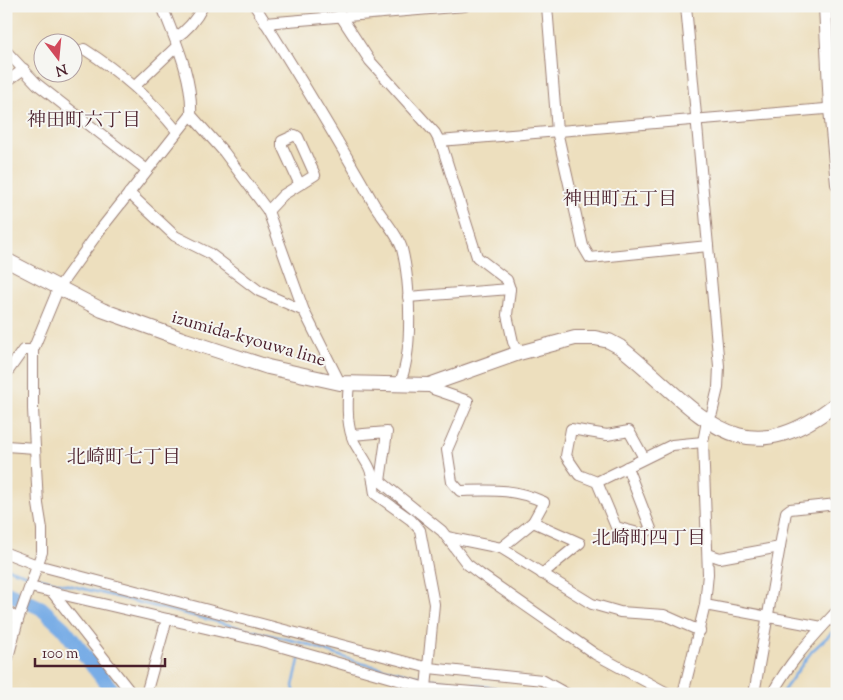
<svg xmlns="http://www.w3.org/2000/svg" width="843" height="700" viewBox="0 0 843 700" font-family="'Sorts Mill Goudy','Noto Serif JP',serif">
<rect width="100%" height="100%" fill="#f6f6f2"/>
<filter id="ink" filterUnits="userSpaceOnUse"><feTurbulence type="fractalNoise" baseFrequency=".02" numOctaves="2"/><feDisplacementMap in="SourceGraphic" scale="10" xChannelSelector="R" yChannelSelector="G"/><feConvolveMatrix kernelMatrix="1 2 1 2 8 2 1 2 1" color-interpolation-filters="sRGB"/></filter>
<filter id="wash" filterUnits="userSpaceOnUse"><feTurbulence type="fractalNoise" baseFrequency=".0096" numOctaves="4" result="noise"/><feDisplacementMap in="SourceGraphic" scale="20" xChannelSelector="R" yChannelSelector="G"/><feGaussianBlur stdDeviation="1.12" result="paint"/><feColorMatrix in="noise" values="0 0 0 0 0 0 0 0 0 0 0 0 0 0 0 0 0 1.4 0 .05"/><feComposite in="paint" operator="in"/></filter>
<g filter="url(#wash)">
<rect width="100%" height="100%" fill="#eddfbe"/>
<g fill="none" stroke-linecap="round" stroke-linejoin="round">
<!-- stream -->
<g stroke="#79ade6" stroke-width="2.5">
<polyline points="6,568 31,576"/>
<polyline points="36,577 303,643 360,663 425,678"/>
<polyline points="430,679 540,694"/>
<polyline points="295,694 293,686 300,656"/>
<polyline points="781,694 812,651 837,628"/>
</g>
<!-- river -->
<polyline stroke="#79ade6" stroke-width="15" points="6,592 41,608 63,628 115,694"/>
</g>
</g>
<g filter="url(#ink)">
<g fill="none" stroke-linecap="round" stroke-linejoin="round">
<defs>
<g id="minor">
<path d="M255,6C296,71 336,137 374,204C382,218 398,234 402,249C410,281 414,355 399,384"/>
<polyline points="547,6 557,131 583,246 590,258 708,246"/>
<polyline points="340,15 370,61 435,133 442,146 477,257 507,280 510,289 507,315 513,342 519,353"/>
<polyline points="265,23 465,6"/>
<path d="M175,38C188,30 196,20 203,6"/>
<path d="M84,49C120,72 150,98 177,131"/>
<polyline points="6,51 37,84 147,170"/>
<polyline points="6,82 24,69"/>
<polyline points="135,86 177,46"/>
<polyline points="191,115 224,152 268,211 304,311 340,383"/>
<polyline points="439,141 837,108"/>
<polyline points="129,193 175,236 209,253 259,291 304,311"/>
<polyline points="268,211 283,195 315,175 298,137 295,135 282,141 282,146 299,183"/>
<polyline points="408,297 510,289"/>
<polyline points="6,374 23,350 33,350"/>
<path d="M349,384C347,403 346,425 354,442C361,455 372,467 373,481"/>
<path d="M429,385L433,389L468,401L447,450L452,482L460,491C492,490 514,488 544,502L533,522"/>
<polyline points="352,435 387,432 380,481"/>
<polyline points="6,446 35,448"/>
<polyline points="644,458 629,431 607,435 571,429 566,456 579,475 597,482 672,445 703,442"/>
<polyline points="597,482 616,527 642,534 651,529 627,467"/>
<polyline points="447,537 501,548 592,604 620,612 664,615 700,631"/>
<polyline points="501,548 533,522 580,543 542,574"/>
<polyline points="6,553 37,565 429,668 542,680 567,694"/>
<polyline points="708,554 720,558 780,547"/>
<polyline points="30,587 261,641 426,688 495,694"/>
<polyline points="52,592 132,694"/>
<polyline points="705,605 822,627"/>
<polyline points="6,610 18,620"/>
<path d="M6,665L18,620L42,552V529L38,504L33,409V350L59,287L100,230L191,115C193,78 175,40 162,6"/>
<polyline points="426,688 434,604 420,530 411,520 375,494 373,481 380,481 442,531 467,564 480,574 595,654 669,694"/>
<polyline points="146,694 167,619"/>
<polyline points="683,694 705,605 708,574 703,442 707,421 712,413 718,388 719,366 686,6"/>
<polyline points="754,694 786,512 790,509 837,504"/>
<path d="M772,694C789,662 813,637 837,611"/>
</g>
<polyline id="tertiary" points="825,6 830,109 837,184"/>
<path id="secondary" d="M6,260L102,310L185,340L268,367L340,383L429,385L519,353L575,338H595L609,341L620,347C698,408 736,483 837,403"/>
</defs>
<!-- minor casing -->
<use href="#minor" stroke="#9c7f74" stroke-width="12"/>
<!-- tertiary casing -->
<use href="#tertiary" stroke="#9c7f74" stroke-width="14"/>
<!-- secondary casing -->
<use href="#secondary" stroke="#9c7f74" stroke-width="16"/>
<!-- minor -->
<use href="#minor" stroke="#fff" stroke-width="10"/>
<!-- tertiary -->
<use href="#tertiary" stroke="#fff" stroke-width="12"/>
<!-- secondary -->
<use href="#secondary" stroke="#fff" stroke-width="14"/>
</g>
</g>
<g text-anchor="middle" stroke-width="4" stroke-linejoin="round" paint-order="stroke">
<!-- street labels -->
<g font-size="18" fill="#4a1f2b" stroke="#f6f6f2">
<text transform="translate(249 338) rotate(16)" y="6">izumida-kyouwa line</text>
</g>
<!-- neighbourhood labels -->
<g font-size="19" fill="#4a1f2b" stroke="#f6f6f2">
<text x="84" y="126">神田町六丁目</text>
<text x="620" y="205">神田町五丁目</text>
<text x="124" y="463">北崎町七丁目</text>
<text x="649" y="544">北崎町四丁目</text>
</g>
</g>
<!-- margin -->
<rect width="843" height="700" fill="none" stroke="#f6f6f2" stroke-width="25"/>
<!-- north arrow -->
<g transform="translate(58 58) rotate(164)"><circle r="24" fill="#f6f6f2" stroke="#b1a0a2"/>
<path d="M0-4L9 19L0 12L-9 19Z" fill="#d1495b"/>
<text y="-8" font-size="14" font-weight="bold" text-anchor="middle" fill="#4a1f2b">N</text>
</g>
<!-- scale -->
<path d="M35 658v8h130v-8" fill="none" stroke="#4a1f2b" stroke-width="2.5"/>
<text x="42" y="658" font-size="15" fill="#4a1f2b" stroke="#f6f6f2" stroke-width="4" paint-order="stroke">100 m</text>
</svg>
